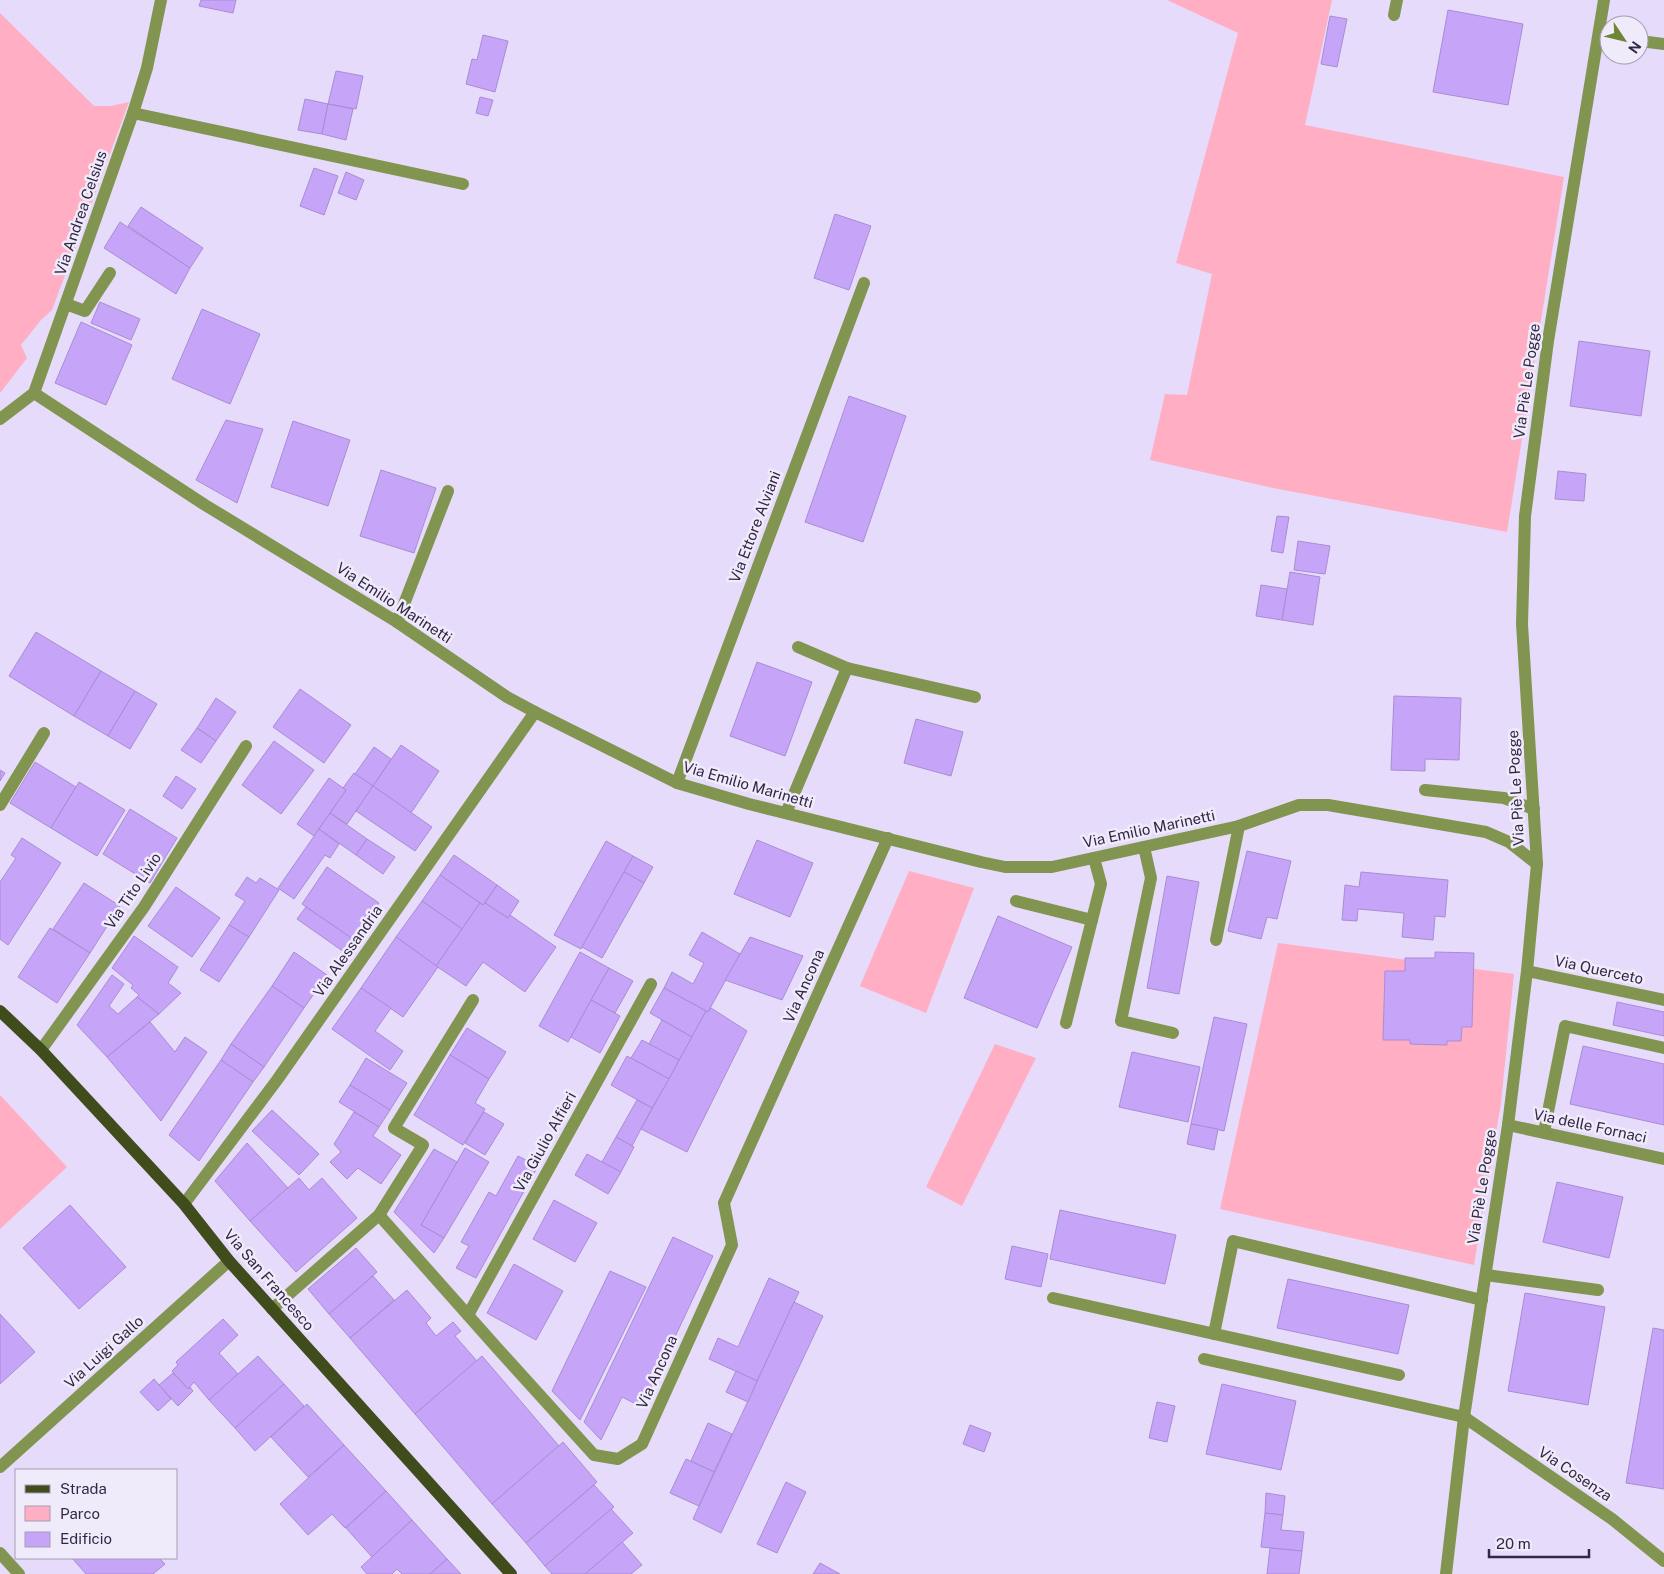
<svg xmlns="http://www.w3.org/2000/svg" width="1664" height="1574" viewBox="0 0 1664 1574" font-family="'Public Sans',sans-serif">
<rect width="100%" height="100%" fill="#e6dbfa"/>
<!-- green -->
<g fill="#ffaec3">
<polygon points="1167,0 1332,0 1305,125 1564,177 1507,532 1273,488 1150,460 1165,394 1187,395 1212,274 1176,263 1238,33"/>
<polygon points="0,13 94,106 111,106 129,102 52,310 41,320 21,345 27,358 0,393"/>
<polygon points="909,871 974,888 926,1013 860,986"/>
<polygon points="1278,943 1514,974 1501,1103 1474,1265 1220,1209"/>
<polygon points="995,1044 1036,1058 962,1206 926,1187"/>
<polygon points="0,1095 67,1167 0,1229"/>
</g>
<!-- building -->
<g fill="#c6a5f9" stroke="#a98cd4">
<polygon points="201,0 236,0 233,13 199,6"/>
<polygon points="1448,10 1523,24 1508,105 1433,92"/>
<polygon points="1330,16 1347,19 1337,67 1321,64"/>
<polygon points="483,35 508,41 495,92 466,84 472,59 477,60"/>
<polygon points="336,71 363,76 356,109 328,104"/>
<polygon points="480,97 493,100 488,116 476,113"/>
<polygon points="305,99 328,104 322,134 298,130"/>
<polygon points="328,104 353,109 346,140 322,134"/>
<polygon points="314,168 338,176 324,215 300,206"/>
<polygon points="346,172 364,180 356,200 338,193"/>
<polygon points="141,207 203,248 190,268 128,226"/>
<polygon points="835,214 871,226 849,290 814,278"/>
<polygon points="120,222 190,268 176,294 104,248"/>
<polygon points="100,302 140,319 131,340 91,323"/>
<polygon points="202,309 260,334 230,404 172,379"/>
<polygon points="81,322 132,345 106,405 55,383"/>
<polygon points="1579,341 1650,351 1641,416 1570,406"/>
<polygon points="849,396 906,416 863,542 805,522"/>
<polygon points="226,420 263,429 237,503 196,480"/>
<polygon points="293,421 350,440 328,506 271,487"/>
<polygon points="381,470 436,488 414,553 360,536"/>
<polygon points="1558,471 1586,474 1584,501 1555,499"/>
<polygon points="1277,516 1289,517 1283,553 1271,551"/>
<polygon points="1298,541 1330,546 1325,574 1294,570"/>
<polygon points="1290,572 1320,577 1313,625 1282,620"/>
<polygon points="1261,585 1287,589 1282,620 1256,616"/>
<polygon points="36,632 101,671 74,716 9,676"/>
<polygon points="757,662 812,682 785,756 730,736"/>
<polygon points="101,671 135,691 108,736 74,716"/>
<polygon points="300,689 351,725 324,763 273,727"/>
<polygon points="135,691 157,704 130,749 108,736"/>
<polygon points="1394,696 1461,698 1459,760 1425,759 1425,771 1391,770"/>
<polygon points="216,698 236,712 216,741 197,728"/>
<polygon points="916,719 963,732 951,776 904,763"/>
<polygon points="197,728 216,741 201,763 181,750"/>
<polygon points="274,741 314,770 281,814 242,785"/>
<polygon points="401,745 439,771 411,813 373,786"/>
<polygon points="374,747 391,759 373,786 355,774"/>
<polygon points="35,762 76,787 51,828 10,803"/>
<polygon points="0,770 5,773 0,781"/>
<polygon points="354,773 373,786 347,824 330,813 346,790 343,788"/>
<polygon points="176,776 196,789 182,809 163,796"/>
<polygon points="329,778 346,790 314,836 297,824"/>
<polygon points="79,782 125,810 97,856 51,828"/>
<polygon points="373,786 432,827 415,851 356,811"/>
<polygon points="130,809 177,838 150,883 103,854"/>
<polygon points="330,813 367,839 356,855 319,829"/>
<polygon points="319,829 339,844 330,858 325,855 294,899 278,888"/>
<polygon points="22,838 61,863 8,945 0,939 0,882 16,858 11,855"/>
<polygon points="367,839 395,857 383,874 356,855"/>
<polygon points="757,840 813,863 790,917 734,894"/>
<polygon points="606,841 633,856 581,949 554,935"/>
<polygon points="1247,851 1291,861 1277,919 1267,917 1261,939 1228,931"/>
<polygon points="454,855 497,885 483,905 440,875"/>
<polygon points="633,856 653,867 644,883 624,872"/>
<polygon points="327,867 379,903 354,940 302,904"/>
<polygon points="624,872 644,883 602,958 582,947"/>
<polygon points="1361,872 1448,880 1445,917 1435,916 1433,940 1402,937 1404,913 1358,909 1357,921 1342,920 1345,885 1359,887"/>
<polygon points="440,875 480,903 462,929 422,901"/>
<polygon points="1167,876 1199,882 1179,994 1147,988"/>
<polygon points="247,877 256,883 260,878 279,890 249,937 229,925 245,901 235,895"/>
<polygon points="84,883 120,906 90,953 53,929"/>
<polygon points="497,885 519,901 508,918 485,903"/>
<polygon points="176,887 220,918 192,957 148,926"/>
<polygon points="422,901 462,929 436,966 396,937"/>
<polygon points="480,903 483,905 485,903 508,918 510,915 556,947 525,992 483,962 466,986 436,966"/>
<polygon points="306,907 353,939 344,952 297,919"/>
<polygon points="998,916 1072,947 1037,1028 964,998"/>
<polygon points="229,925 249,937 219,982 200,970"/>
<polygon points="50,928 90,953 57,1003 18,977"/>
<polygon points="702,932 740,954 708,1012 664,988 672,972 693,984 704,963 689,955"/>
<polygon points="134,936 178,967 168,983 181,993 159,1014 137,997 139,995 131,988 133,985 112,968"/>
<polygon points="396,937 438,967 403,1017 361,988"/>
<polygon points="750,937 803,956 782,1000 725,980"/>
<polygon points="294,952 327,975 304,1008 272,986"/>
<polygon points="580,952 609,968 568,1042 539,1026"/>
<polygon points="1435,952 1474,953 1472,1027 1462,1027 1461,1041 1447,1041 1447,1045 1410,1044 1410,1040 1383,1040 1385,971 1405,971 1405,958 1435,958"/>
<polygon points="609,968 633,981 615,1013 591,1000"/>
<polygon points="112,975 124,984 109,1006 118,1014 137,997 159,1014 107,1057 77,1025"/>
<polygon points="272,986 304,1008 264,1067 231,1044"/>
<polygon points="361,988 391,1008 375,1031 403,1051 390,1070 332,1029"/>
<polygon points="664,988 706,1011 692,1037 650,1013"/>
<polygon points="591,1000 620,1016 600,1053 571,1037"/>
<polygon points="1617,1002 1664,1012 1664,1036 1613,1025"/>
<polygon points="711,1008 747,1031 687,1152 641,1129 706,1011 708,1012"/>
<polygon points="1214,1017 1247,1024 1224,1131 1191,1124"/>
<polygon points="662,1020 692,1037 679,1060 649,1044"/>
<polygon points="150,1022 175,1052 185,1037 207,1052 161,1121 107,1057"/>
<polygon points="467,1028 506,1052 489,1079 450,1055"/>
<polygon points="642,1040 679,1060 669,1079 631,1058"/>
<polygon points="231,1044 264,1067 253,1082 221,1060"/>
<polygon points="1583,1046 1664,1064 1664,1125 1570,1104"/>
<polygon points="1132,1052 1200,1067 1188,1122 1119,1107"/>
<polygon points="450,1055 489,1079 475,1103 485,1109 463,1145 414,1115"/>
<polygon points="627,1056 669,1079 652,1108 611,1085"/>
<polygon points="366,1058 407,1083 390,1110 350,1085"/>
<polygon points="221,1060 253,1082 199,1161 169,1135"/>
<polygon points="350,1085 390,1110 379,1127 339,1102"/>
<polygon points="637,1100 652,1108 632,1146 616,1137"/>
<polygon points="272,1110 319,1154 299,1175 252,1131"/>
<polygon points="354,1112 379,1127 373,1136 401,1155 381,1184 358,1168 347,1179 330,1162 341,1152 334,1144"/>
<polygon points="484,1112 504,1124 485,1155 465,1143"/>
<polygon points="1191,1124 1218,1129 1214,1150 1187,1144"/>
<polygon points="616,1137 634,1147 621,1172 602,1162"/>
<polygon points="247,1143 288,1188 250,1221 215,1181"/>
<polygon points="465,1148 489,1162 444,1238 421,1225"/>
<polygon points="434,1149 457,1162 421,1225 444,1238 434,1253 394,1212"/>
<polygon points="587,1154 621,1172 608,1194 575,1175"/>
<polygon points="518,1156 538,1166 476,1278 456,1268 469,1246 461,1242 489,1192 496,1196"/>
<polygon points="299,1178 309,1190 322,1178 357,1218 296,1272 250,1221"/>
<polygon points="1557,1182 1623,1197 1609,1258 1543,1242"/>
<polygon points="554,1200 597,1223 575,1262 533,1239"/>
<polygon points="70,1205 126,1267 79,1309 23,1248"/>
<polygon points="1060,1210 1176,1235 1165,1284 1050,1259"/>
<polygon points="673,1237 713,1256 642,1407 622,1397 601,1440 584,1422"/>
<polygon points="1012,1246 1048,1254 1041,1287 1005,1279"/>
<polygon points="356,1248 377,1272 329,1314 308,1289"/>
<polygon points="514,1264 563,1291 536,1340 487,1313"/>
<polygon points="610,1271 646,1287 580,1420 552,1391"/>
<polygon points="373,1276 394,1300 350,1338 329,1314"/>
<polygon points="769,1278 799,1292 757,1381 709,1359 718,1338 738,1347"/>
<polygon points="1288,1279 1409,1305 1398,1354 1277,1328"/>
<polygon points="407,1290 431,1318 426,1323 436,1336 453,1322 461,1331 455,1336 477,1361 415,1414 350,1338"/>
<polygon points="1525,1293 1605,1307 1588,1405 1508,1391"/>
<polygon points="794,1302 823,1316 721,1533 693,1519"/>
<polygon points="0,1314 35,1352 0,1384"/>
<polygon points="223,1319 238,1335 219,1353 238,1374 209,1400 194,1382 188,1389 172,1371 178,1365 176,1362"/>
<polygon points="1653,1328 1664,1330 1664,1489 1626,1483"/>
<polygon points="258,1356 284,1384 235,1428 209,1400"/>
<polygon points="482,1356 559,1446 492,1504 415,1414"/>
<polygon points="736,1371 757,1381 748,1402 726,1392"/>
<polygon points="173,1373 188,1389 190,1387 193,1391 178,1406 159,1385"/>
<polygon points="154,1379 171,1399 158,1411 140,1392"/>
<polygon points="284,1384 304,1406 255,1451 235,1428"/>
<polygon points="1222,1384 1296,1401 1281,1470 1206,1454"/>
<polygon points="1157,1402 1175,1406 1167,1442 1149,1438"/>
<polygon points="307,1404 344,1445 308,1477 271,1437"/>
<polygon points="708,1423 732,1434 714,1472 691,1461"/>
<polygon points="970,1425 991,1433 984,1452 963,1444"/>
<polygon points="563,1442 597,1482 526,1543 492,1504"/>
<polygon points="344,1445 386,1491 345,1528 332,1514 308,1535 280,1504"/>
<polygon points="686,1459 714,1472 699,1506 670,1493"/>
<polygon points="786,1482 806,1492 777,1553 757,1544"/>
<polygon points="594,1485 614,1507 545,1566 526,1543"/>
<polygon points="386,1491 412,1520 372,1557 346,1528"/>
<polygon points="1266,1493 1285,1496 1283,1515 1265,1513"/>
<polygon points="611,1509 633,1533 585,1574 552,1574 545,1566"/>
<polygon points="1265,1513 1283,1515 1281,1530 1304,1532 1302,1551 1261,1547"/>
<polygon points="412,1520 447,1559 430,1574 402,1574 397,1569 392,1574 367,1574 361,1567"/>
<polygon points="622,1542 642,1565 631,1574 585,1574"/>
<polygon points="1270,1548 1302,1551 1299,1574 1267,1574"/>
<polygon points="72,1558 159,1558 165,1564 153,1574 86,1574"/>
<polygon points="447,1559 461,1574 430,1574"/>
<polygon points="820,1563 840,1574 813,1574"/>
</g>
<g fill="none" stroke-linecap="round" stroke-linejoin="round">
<!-- minor -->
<g stroke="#819450" stroke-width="12">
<polyline points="1394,15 1397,0"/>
<polyline points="1640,41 1664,44"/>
<polyline points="133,113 463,184"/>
<polyline points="66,304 85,311 110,273"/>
<polyline points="34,393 205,505 397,622 507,697 535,712 677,783 749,804 981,862 1005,867 1052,867 1239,826 1299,805 1328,805 1486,832 1509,842 1537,864"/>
<polyline points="0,419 34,393 133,113 147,68 161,0"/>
<polyline points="397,622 448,491"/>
<polyline points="798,647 847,668 975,697"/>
<polyline points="677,783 864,283"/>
<polyline points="1425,790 1504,798 1534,809"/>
<polyline points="0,805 44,733"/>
<polyline points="786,813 847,668"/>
<polyline points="1144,847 1151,878 1121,1021 1173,1033"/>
<polyline points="1016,901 1092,920"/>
<polyline points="1216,940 1239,826"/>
<polyline points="1527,971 1664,1000"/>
<polyline points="1066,1023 1101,884 1094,858"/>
<polyline points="41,1050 144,907 246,746"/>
<polyline points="1508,1125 1664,1159"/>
<polyline points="1544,1132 1565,1026 1664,1048"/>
<polyline points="184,1204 277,1080 535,712"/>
<polyline points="379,1215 423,1145 394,1128 473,1000"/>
<polyline points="1486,1275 1598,1290"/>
<polyline points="1053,1298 1399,1375"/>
<polyline points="272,1309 379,1215 498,1349 594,1455 618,1459 642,1444 732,1245 724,1203 888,838"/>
<polyline points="468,1315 651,984"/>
<polyline points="1214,1334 1233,1241 1482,1300"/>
<polyline points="1204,1359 1464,1417 1612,1519 1664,1561"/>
<polyline points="0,1467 229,1261"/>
<polyline points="0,1553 19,1574"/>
<polyline points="1446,1574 1464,1417 1508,1125 1527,971 1537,864 1522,624 1525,516 1548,341 1604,0"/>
</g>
<!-- major -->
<polyline stroke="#404c1c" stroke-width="12" points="0,1011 41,1050 184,1204 229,1261 511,1574"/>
</g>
<g text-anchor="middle" stroke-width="5" stroke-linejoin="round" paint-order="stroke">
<!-- street labels -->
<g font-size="15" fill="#332744" stroke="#f0ebfb">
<text transform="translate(81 213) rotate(-71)" y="5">Via Andrea Celsius</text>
<text transform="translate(1527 381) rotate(-82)" y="5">Via Piè Le Pogge</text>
<text transform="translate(755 527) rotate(-69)" y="5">Via Ettore Alviani</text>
<text transform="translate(394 603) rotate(33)" y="5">Via Emilio Marinetti</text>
<text transform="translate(748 785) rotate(16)" y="5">Via Emilio Marinetti</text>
<text transform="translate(1516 788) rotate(-93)" y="5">Via Piè Le Pogge</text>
<text transform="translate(1149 829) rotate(-12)" y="5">Via Emilio Marinetti</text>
<text transform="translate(133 891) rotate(-56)" y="5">Via Tito Livio</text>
<text transform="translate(348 951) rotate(-55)" y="5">Via Alessandria</text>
<text transform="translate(1599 970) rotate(12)" y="5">Via Querceto</text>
<text transform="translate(804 986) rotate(-66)" y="5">Via Ancona</text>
<text transform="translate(1590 1126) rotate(12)" y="5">Via delle Fornaci</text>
<text transform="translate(545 1142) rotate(-61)" y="5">Via Giulio Alfieri</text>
<text transform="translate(1482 1187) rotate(-81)" y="5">Via Piè Le Pogge</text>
<text transform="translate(269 1280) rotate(49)" y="5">Via San Francesco</text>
<text transform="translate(104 1352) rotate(-42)" y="5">Via Luigi Gallo</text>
<text transform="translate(657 1372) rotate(-66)" y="5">Via Ancona</text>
<text transform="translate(1575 1474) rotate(34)" y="5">Via Cosenza</text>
</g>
</g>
<!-- legend -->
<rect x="15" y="1469" width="162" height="90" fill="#f0ebfb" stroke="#a49db2"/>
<rect x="25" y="1485" width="25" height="8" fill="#404c1c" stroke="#a49db2"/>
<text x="60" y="1494" font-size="15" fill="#332744">Strada</text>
<rect x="25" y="1506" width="25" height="15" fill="#ffaec3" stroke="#a49db2"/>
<text x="60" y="1519" font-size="15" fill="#332744">Parco</text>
<rect x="25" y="1532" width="25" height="15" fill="#c6a5f9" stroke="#a49db2"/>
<text x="60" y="1544" font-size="15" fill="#332744">Edificio</text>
<!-- north arrow -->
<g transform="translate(1624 40) rotate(125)"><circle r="24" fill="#f0ebfb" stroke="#a49db2"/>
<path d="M0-4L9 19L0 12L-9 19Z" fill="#708435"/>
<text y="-8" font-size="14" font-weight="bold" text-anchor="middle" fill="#332744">N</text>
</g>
<!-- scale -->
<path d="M1489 1549v8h100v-8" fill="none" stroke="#332744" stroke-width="2.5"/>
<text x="1496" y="1549" font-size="15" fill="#332744" stroke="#f0ebfb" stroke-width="4" paint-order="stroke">20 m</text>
</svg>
